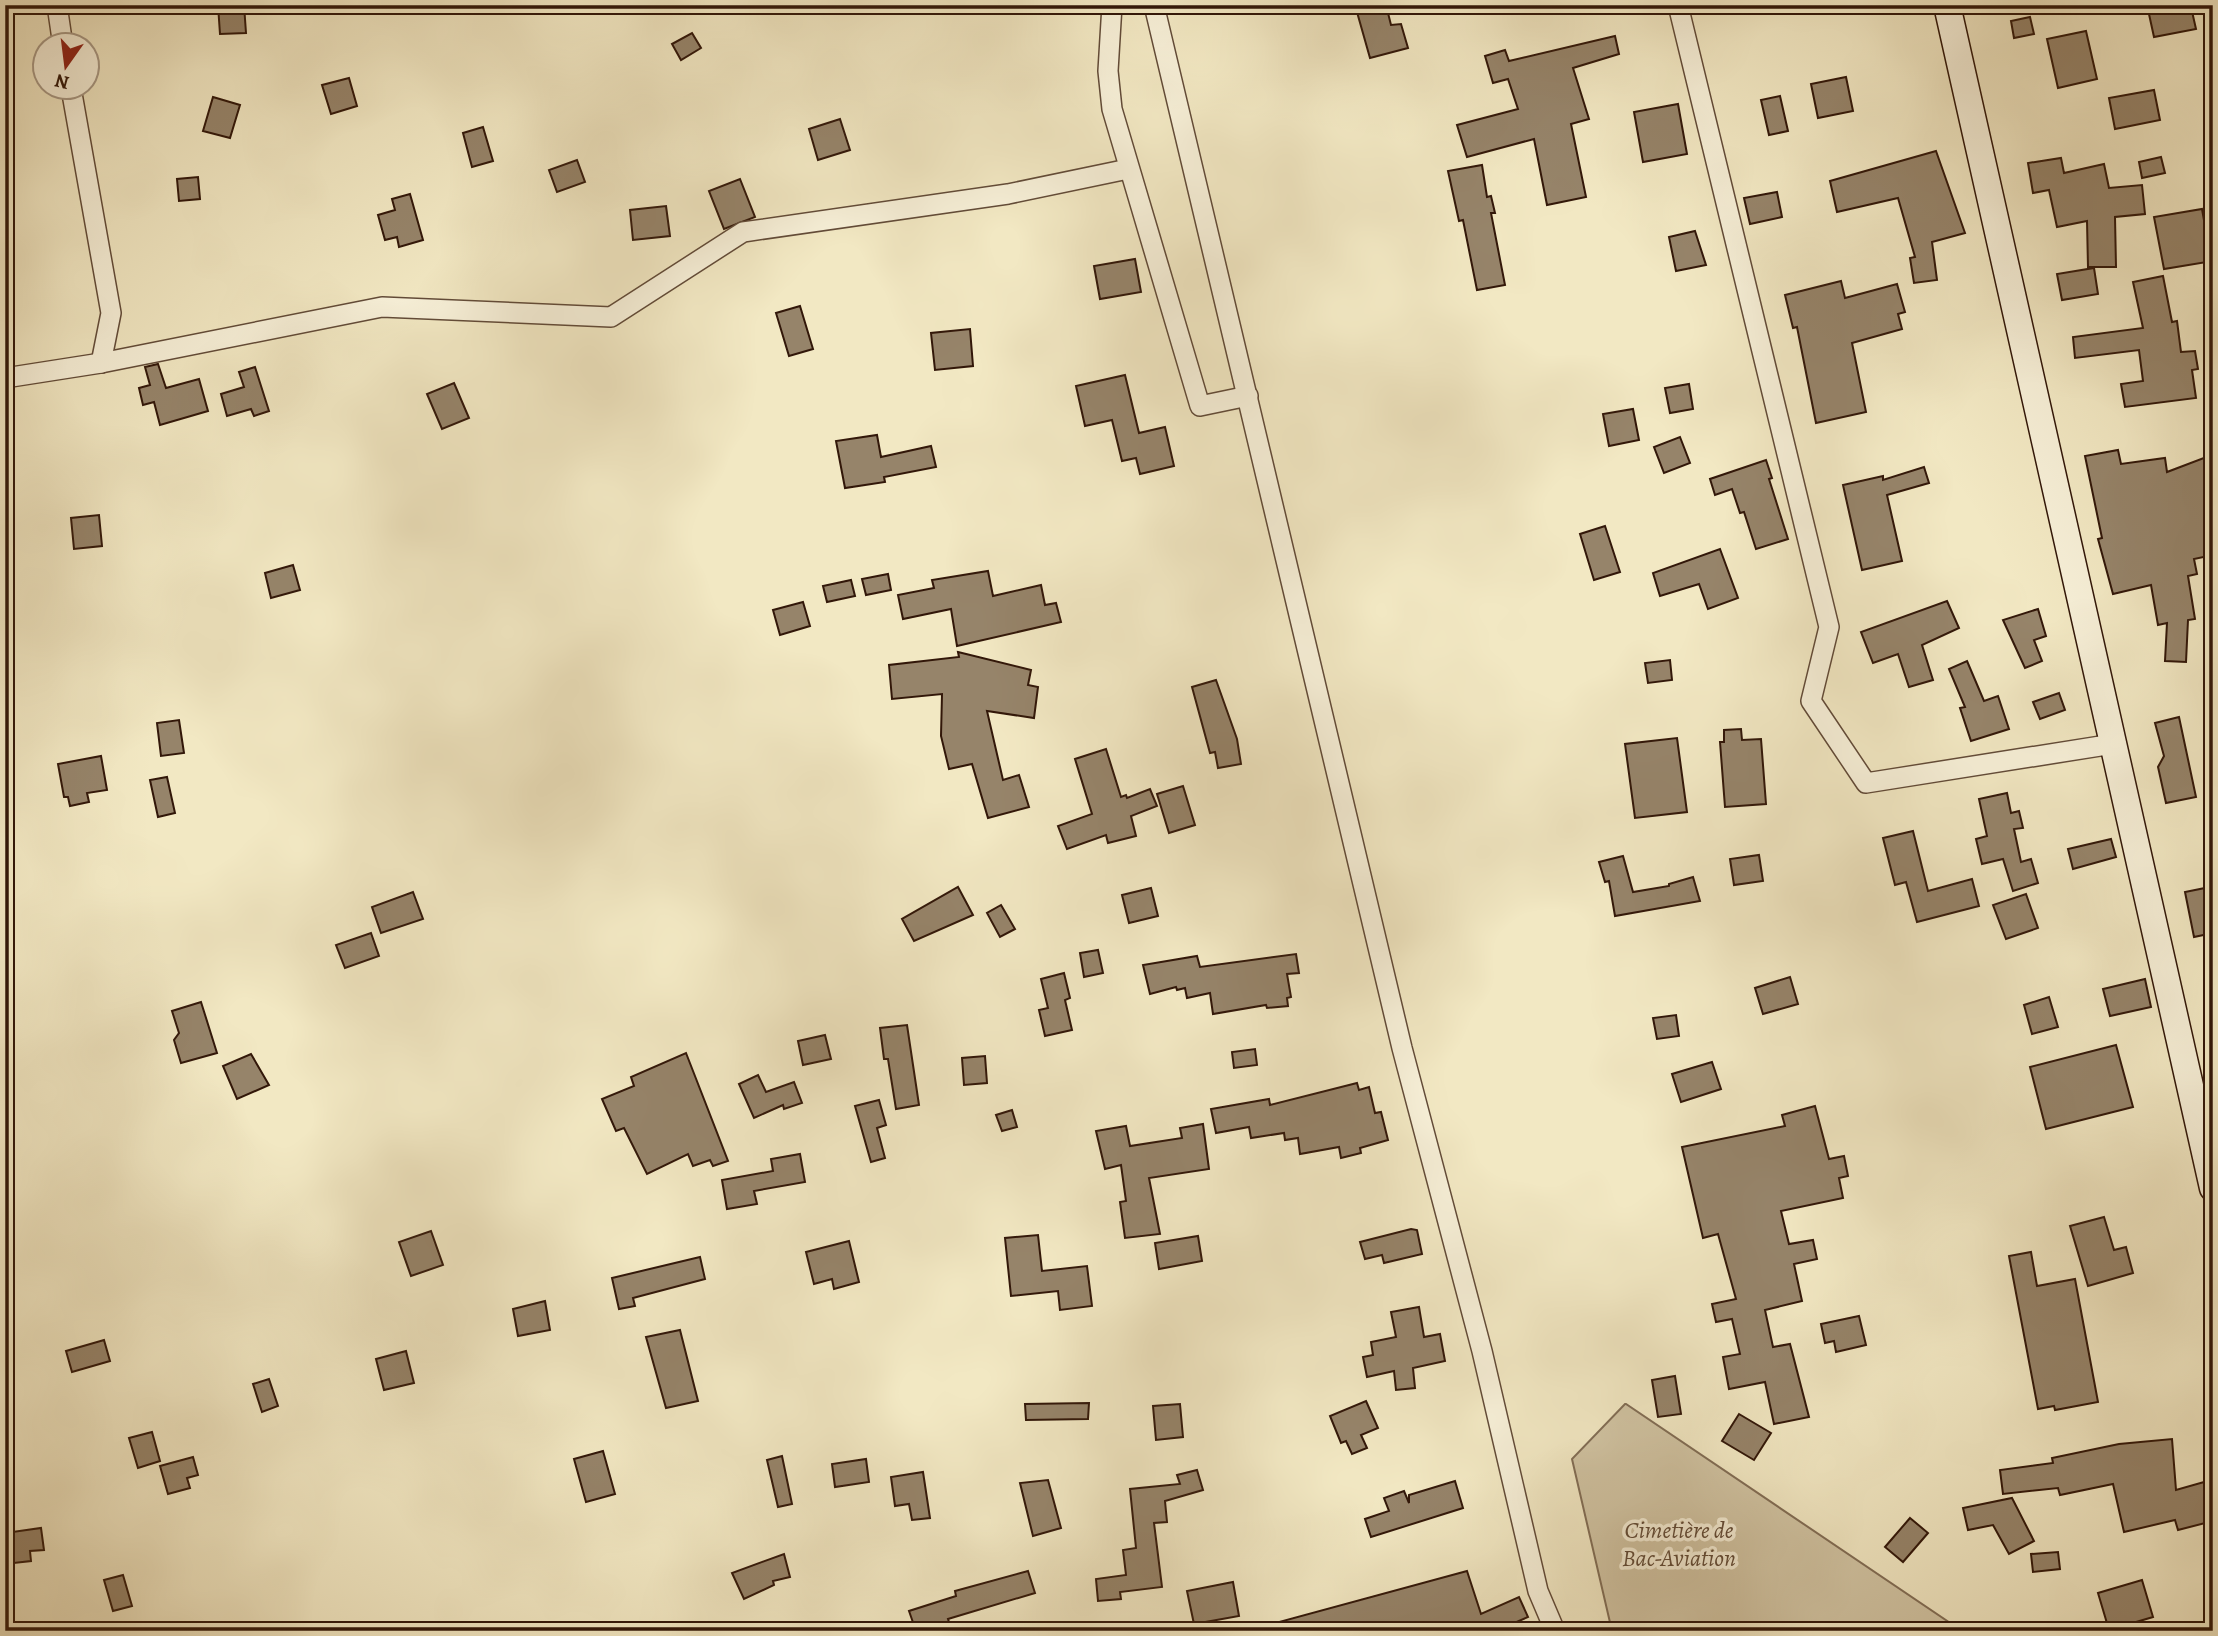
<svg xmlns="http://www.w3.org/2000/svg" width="2218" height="1636" viewBox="0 0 2218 1636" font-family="Alegreya,serif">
<rect width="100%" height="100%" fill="#f2e8c3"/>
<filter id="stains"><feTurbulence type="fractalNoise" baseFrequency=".00286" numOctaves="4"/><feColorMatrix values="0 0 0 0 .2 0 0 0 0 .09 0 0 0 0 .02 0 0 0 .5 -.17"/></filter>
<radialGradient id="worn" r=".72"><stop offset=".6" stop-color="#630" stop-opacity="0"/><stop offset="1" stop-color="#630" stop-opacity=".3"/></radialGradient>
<!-- green -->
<polygon fill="#d1c4a3" stroke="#826e56" stroke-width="2" points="1625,1404 1626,1404 1962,1631 1612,1631 1572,1459"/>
<!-- building -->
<g fill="#96846a" stroke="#321709" stroke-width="2">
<polygon points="218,5 244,5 246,33 220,34"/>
<polygon points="1355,5 1386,5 1391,25 1401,24 1408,48 1370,58"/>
<polygon points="2147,5 2167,5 2169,12 2191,7 2196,29 2154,37"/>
<polygon points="2030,17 2034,34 2014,38 2011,21"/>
<polygon points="2086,31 2097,79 2058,88 2047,39"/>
<polygon points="692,33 701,48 681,60 672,44"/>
<polygon points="1615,36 1619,54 1573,68 1589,119 1571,124 1586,197 1547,205 1534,139 1467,157 1457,125 1518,109 1508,79 1493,83 1485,56 1505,50 1509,61"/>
<polygon points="1846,77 1853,111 1818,118 1811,84"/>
<polygon points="349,78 357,106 331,114 322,85"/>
<polygon points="2154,90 2160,120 2115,129 2109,98"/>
<polygon points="1780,96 1788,131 1769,135 1761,100"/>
<polygon points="213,97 240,105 230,138 203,131"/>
<polygon points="1678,104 1687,154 1643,162 1634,112"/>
<polygon points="840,119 850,150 818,160 809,129"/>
<polygon points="483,127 493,161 472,167 463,133"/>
<polygon points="1936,151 1965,233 1932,242 1937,280 1914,283 1910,258 1915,257 1898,198 1837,212 1830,181"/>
<polygon points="2161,157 2165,173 2142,178 2139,162"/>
<polygon points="2061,158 2064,173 2104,164 2109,188 2142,185 2145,214 2115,217 2116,267 2088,267 2087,221 2057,227 2049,190 2033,193 2028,163"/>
<polygon points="577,160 585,182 557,192 549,170"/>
<polygon points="1482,165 1487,197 1491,196 1495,213 1491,213 1505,285 1477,290 1463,220 1459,221 1448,171"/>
<polygon points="198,177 200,199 179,201 177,179"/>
<polygon points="740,179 755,217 724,229 709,191"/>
<polygon points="1777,192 1782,217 1750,224 1744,198"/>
<polygon points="410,194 423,240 399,247 397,237 385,240 378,215 395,210 392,199"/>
<polygon points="666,206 670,236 633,240 630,210"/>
<polygon points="2202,209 2207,237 2213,236 2213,261 2164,269 2154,217"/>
<polygon points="1695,231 1706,265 1676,271 1669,237"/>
<polygon points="1135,259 1141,292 1100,299 1094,266"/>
<polygon points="2094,268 2098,294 2062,300 2057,274"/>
<polygon points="2163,276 2172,322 2177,321 2181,352 2195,351 2198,369 2192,370 2196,398 2125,407 2121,384 2143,381 2139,350 2075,358 2073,337 2143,328 2133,282"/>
<polygon points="1841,281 1845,298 1897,284 1905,312 1898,314 1902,329 1852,343 1866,412 1816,423 1797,327 1793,328 1785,295"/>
<polygon points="800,306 813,349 789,356 776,313"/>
<polygon points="970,329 973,366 935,370 931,333"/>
<polygon points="158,364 166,388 199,379 208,411 160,425 154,402 143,405 139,388 150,385 145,367"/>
<polygon points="255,367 269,411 254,416 251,409 227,416 221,394 244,387 239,372"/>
<polygon points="1125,375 1139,433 1165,427 1174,466 1140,474 1136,458 1122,461 1112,420 1085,426 1076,386"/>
<polygon points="454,383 469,418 442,429 427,394"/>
<polygon points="1689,384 1693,409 1670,413 1665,388"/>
<polygon points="1633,409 1639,440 1609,446 1603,414"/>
<polygon points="877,435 881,457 931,446 936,467 884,477 885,482 845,488 836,441"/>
<polygon points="1680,437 1690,463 1664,473 1654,447"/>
<polygon points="2118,450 2121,464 2165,458 2167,472 2209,456 2213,467 2213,555 2194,559 2197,574 2188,576 2195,619 2188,620 2186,662 2165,661 2167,623 2158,625 2151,585 2113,594 2098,539 2102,538 2085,456"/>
<polygon points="1766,460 1772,478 1769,479 1788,539 1756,549 1744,512 1740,513 1732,489 1715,495 1710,479"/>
<polygon points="1924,467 1929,483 1887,495 1902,561 1862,570 1843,485 1883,476 1883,480"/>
<polygon points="99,515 102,546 74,549 71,518"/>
<polygon points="1605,526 1620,572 1594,580 1580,534"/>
<polygon points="1720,549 1738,598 1708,609 1699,584 1660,596 1653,573"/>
<polygon points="293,565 300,590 271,598 265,573"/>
<polygon points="988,571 993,596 1041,585 1045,605 1056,603 1061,622 957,646 951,609 903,619 898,595 934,588 932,580"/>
<polygon points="888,574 891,590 866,595 862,579"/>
<polygon points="851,580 855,596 827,602 823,586"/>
<polygon points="1947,601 1959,628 1922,645 1933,680 1909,687 1898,654 1873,663 1861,632"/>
<polygon points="803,602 810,626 780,635 773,610"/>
<polygon points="2038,609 2046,636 2034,640 2042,661 2025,668 2003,620"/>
<polygon points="958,652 1031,670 1028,685 1038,687 1034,718 987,711 1003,780 1019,775 1029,807 988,818 972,764 949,769 941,736 942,694 892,699 889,665 959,657"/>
<polygon points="1670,660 1672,680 1648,683 1645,663"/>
<polygon points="1967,661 1984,701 1998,696 2009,729 1971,741 1960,708 1965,707 1949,669"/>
<polygon points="1216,680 1237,739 1241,764 1218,768 1215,752 1210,753 1192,687"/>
<polygon points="2059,693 2065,710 2040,719 2033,702"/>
<polygon points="2179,717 2196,797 2166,803 2158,767 2164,756 2155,723"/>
<polygon points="179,720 184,753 161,756 157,723"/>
<polygon points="1741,729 1742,740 1761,739 1766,804 1725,807 1720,742 1724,742 1724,730"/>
<polygon points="1677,738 1687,812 1635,818 1625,744"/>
<polygon points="1106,749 1121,797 1126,795 1127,798 1150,789 1157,806 1131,816 1136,836 1108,843 1106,835 1067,849 1058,826 1092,814 1075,759"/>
<polygon points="101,756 107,790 87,793 89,802 70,806 68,797 64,797 58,764"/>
<polygon points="167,777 175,813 158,817 150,780"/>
<polygon points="1183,786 1195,825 1169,833 1157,794"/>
<polygon points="2007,793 2011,813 2019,811 2023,828 2014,829 2021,862 2031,859 2038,883 2013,891 2003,859 1982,864 1976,839 1987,836 1979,799"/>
<polygon points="1913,831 1928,891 1972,879 1979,906 1917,922 1906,882 1895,885 1883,838"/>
<polygon points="2111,839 2116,857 2073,869 2068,849"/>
<polygon points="1759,855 1763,881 1734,885 1730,859"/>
<polygon points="1623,856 1633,892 1669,886 1669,884 1693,877 1700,901 1615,916 1609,881 1605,882 1599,862"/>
<polygon points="958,887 973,915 914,941 902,919"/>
<polygon points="1151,888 1158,916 1129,923 1122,895"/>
<polygon points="2205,888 2213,933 2194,937 2185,892"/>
<polygon points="413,892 423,919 381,933 372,907"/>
<polygon points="2026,894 2038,928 2006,939 1993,905"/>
<polygon points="1001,905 1015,929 1000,937 987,913"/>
<polygon points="371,933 379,956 345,968 336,945"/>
<polygon points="1098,950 1103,973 1084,977 1080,953"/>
<polygon points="1296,954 1299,973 1287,974 1291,997 1287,998 1288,1006 1267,1008 1266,1005 1213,1014 1210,993 1187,998 1185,988 1177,990 1176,987 1150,994 1143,965 1197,956 1200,967"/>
<polygon points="1064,973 1070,998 1065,1000 1072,1030 1045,1036 1039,1010 1048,1008 1041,979"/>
<polygon points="1790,977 1798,1004 1763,1014 1755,988"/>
<polygon points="2145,979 2151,1007 2110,1016 2103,989"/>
<polygon points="2049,997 2058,1027 2032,1034 2024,1005"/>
<polygon points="201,1002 217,1053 181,1063 174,1040 179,1033 172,1011"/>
<polygon points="1676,1015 1679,1036 1657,1039 1653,1018"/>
<polygon points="907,1025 919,1105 896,1109 888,1059 884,1059 880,1028"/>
<polygon points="825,1035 831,1059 803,1065 798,1041"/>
<polygon points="2116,1045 2133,1107 2046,1129 2030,1067"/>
<polygon points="1255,1049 1257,1065 1234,1068 1232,1052"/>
<polygon points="686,1053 728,1161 713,1166 710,1160 693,1166 688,1154 647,1174 624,1128 616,1131 602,1099 634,1086 631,1077"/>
<polygon points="251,1054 269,1085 237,1099 223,1066"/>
<polygon points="985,1056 987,1083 964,1085 962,1058"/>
<polygon points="1712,1062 1721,1089 1681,1102 1672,1074"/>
<polygon points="758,1075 766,1092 794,1082 802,1103 784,1109 783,1105 754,1118 739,1084"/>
<polygon points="1357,1083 1359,1090 1369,1087 1375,1113 1381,1112 1388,1140 1360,1148 1361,1153 1341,1158 1339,1147 1300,1154 1298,1138 1285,1140 1284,1133 1251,1138 1249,1127 1216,1133 1211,1109 1269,1099 1270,1105"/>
<polygon points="879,1100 886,1125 877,1128 885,1158 871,1162 855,1106"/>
<polygon points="1815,1106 1829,1159 1844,1156 1848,1176 1839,1178 1843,1198 1781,1211 1789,1244 1813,1240 1817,1259 1794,1264 1802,1301 1765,1310 1773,1347 1790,1344 1809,1417 1774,1424 1765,1382 1729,1389 1723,1357 1740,1354 1732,1319 1716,1322 1712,1304 1736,1299 1718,1234 1703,1238 1682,1147 1785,1126 1782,1115"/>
<polygon points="1012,1110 1017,1127 1002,1131 996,1115"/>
<polygon points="1203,1124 1209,1169 1149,1178 1160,1234 1125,1238 1120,1202 1126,1201 1121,1165 1105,1169 1096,1131 1126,1126 1130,1146 1182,1138 1180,1128"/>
<polygon points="800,1154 805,1182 754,1191 757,1204 727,1209 722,1180 773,1171 771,1159"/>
<polygon points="2104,1217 2114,1250 2126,1247 2133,1273 2088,1286 2070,1226"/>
<polygon points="1411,1229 1417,1230 1422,1254 1384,1263 1382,1255 1365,1259 1360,1242"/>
<polygon points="431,1231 443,1265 411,1276 399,1242"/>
<polygon points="1038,1235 1042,1271 1087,1266 1092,1306 1060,1310 1058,1291 1011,1296 1005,1238"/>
<polygon points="1198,1236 1202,1261 1159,1269 1155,1243"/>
<polygon points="849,1241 859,1282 834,1289 832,1279 814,1284 806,1252"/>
<polygon points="2031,1252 2037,1286 2075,1279 2098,1402 2055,1410 2054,1406 2038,1409 2009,1256"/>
<polygon points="700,1257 705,1279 633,1298 635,1306 619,1309 612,1278"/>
<polygon points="545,1301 550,1330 518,1336 513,1309"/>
<polygon points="1419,1307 1424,1337 1440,1334 1445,1361 1413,1368 1415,1388 1396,1390 1394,1371 1367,1377 1363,1357 1373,1355 1371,1342 1396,1337 1391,1312"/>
<polygon points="1859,1316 1866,1345 1836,1352 1834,1341 1825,1343 1821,1324"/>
<polygon points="680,1330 698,1401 666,1408 646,1337"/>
<polygon points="104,1340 110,1361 72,1372 66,1351"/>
<polygon points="406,1351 414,1383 384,1390 376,1359"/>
<polygon points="1675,1376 1681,1414 1658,1417 1652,1380"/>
<polygon points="269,1379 278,1406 262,1412 253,1384"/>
<polygon points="1366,1401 1378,1428 1361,1435 1367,1448 1352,1454 1346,1441 1341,1443 1330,1416"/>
<polygon points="1089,1403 1088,1419 1026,1420 1025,1404"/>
<polygon points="1180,1404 1183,1437 1156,1440 1153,1406"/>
<polygon points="1739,1414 1771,1433 1754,1460 1722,1441"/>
<polygon points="152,1432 160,1461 138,1468 129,1438"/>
<polygon points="2172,1439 2176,1490 2204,1482 2213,1521 2178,1530 2175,1520 2124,1532 2113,1484 2060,1495 2058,1488 2003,1494 2000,1470 2053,1463 2052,1458 2119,1444"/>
<polygon points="603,1451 615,1494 586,1502 574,1459"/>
<polygon points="782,1456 792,1504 778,1507 767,1460"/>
<polygon points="193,1457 198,1475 187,1478 190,1488 168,1494 160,1466"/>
<polygon points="866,1459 869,1482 835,1487 832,1464"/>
<polygon points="1197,1470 1203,1490 1165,1501 1167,1522 1154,1523 1162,1587 1120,1592 1121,1599 1098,1601 1096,1579 1126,1575 1123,1550 1136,1548 1130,1489 1180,1484 1177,1475"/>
<polygon points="923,1472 930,1518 912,1520 909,1504 895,1506 891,1477"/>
<polygon points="1048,1480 1061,1528 1033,1536 1020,1483"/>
<polygon points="1455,1481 1463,1508 1371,1537 1365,1519 1389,1511 1384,1498 1404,1491 1409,1503 1409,1495"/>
<polygon points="2012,1498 2034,1541 2009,1554 1993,1525 1968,1530 1963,1508"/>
<polygon points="1910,1518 1928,1533 1903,1562 1885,1547"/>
<polygon points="41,1528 44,1550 30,1551 31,1561 5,1564 5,1533"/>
<polygon points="2058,1552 2060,1569 2033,1572 2031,1554"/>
<polygon points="784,1554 790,1577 773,1581 774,1585 744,1599 732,1573"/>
<polygon points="1028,1571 1035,1593 948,1619 952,1631 916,1631 909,1611 956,1596 955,1591"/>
<polygon points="1467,1571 1481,1614 1519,1597 1528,1617 1496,1631 1269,1631 1268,1625"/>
<polygon points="123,1575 132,1606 113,1611 104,1580"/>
<polygon points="2142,1580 2153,1617 2109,1630 2098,1593"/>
<polygon points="1233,1582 1239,1616 1194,1624 1187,1591"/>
</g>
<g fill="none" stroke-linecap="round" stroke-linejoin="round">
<defs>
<g id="street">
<polyline points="57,5 63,46"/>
<polyline points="1112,5 1108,71 1112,109 1200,406 1248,396"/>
<polyline points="1154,5 1402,1048 1482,1351 1538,1591 1555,1631"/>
<polyline points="1678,5 1829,627 1811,701 1866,783 2113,744"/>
<polyline points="71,88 111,313 101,363"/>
<polyline points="5,378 101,363 382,307 611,317 743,232 1008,194 1128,169"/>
</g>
<polyline id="secondary" points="1947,5 2213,1188"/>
</defs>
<!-- street casing -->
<use href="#street" stroke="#624b38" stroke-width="22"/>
<!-- secondary casing -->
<use href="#secondary" stroke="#321709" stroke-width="29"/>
<!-- street -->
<use href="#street" stroke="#f7f0d8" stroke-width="19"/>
<!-- secondary -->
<use href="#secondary" stroke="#f7f0d8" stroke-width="26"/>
</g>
<g text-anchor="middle" stroke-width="7" stroke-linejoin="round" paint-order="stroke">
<!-- park labels -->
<g font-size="24" font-style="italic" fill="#624b37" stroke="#f7f0d8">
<text x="1679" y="1538">Cimetière de<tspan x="1679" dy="28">Bac-Aviation</tspan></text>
</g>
</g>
<!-- margin -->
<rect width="2218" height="1636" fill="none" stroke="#f2e8c3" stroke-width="28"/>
<rect x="7" y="7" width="2204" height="1622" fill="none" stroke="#321709" stroke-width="3.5"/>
<rect x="14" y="14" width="2190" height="1608" fill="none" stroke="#321709" stroke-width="2"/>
<!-- north arrow -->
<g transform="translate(66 66) rotate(194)"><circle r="33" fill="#f7f0d8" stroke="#a89985" stroke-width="2"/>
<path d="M0-5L12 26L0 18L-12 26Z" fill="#8f2418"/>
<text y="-10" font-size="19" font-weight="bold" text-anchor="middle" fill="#321709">N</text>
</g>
<rect width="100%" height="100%" filter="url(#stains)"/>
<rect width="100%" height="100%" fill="url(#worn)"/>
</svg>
